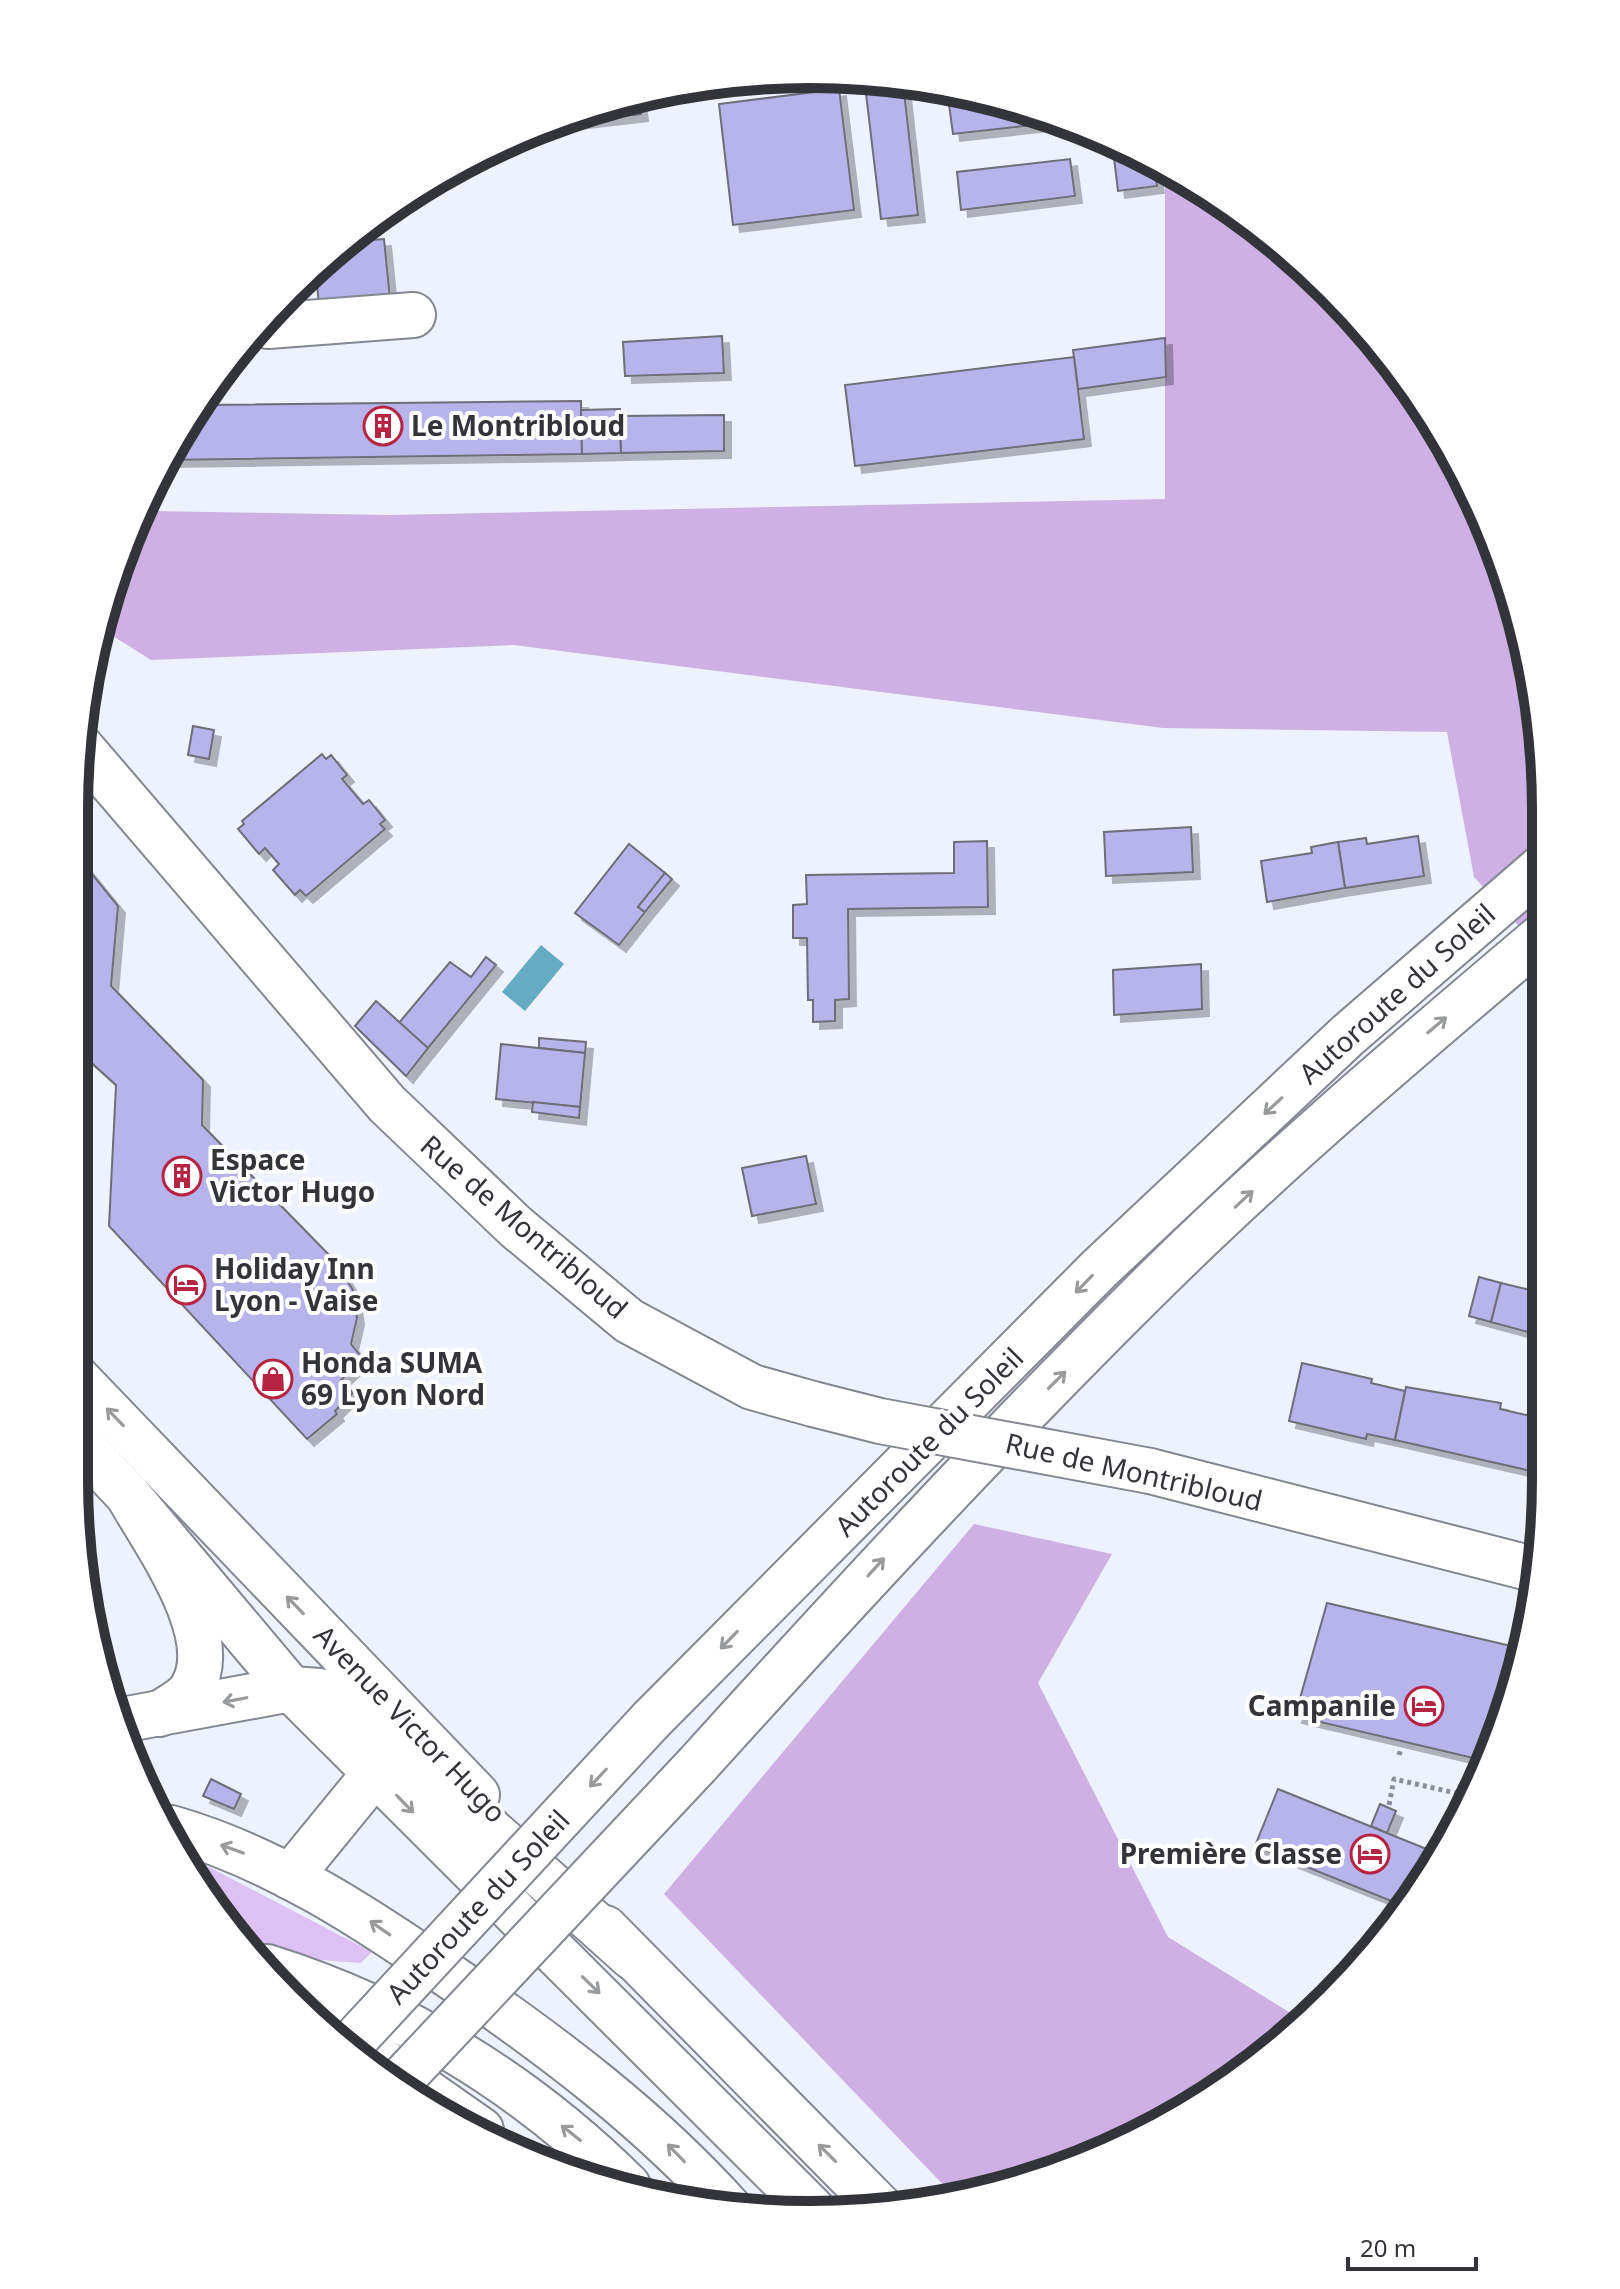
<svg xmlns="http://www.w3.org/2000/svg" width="1620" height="2289" viewBox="0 0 1620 2289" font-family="'Noto Sans',sans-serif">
<defs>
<filter id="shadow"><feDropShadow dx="7" dy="7" stdDeviation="0" flood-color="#0004"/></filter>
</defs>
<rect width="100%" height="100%" fill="#edf2fe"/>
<!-- green -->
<path fill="#ddc1f3" d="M182,1853L372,1952L361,1963C330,1961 270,1958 244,1940C219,1923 194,1880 182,1853Z"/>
<!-- forest -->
<g fill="#ceb0e5">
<polygon points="1165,168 1258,226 1363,324 1470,485 1540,713 1541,950 1474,877 1447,732 1163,728 514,645 151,660 102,629 147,511 390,515 1165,499"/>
<polygon points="974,1524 1112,1554 1038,1683 1168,1937 1305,2022 1296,2032 1135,2139 953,2195 664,1894"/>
</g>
<!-- water -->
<polygon fill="#64abc3" points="541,945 564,964 525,1011 502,992"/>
<!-- building -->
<g fill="#b7b3eb" stroke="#6e6d78" stroke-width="2" filter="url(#shadow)">
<polygon points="864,77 903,83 918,215 881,219"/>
<polygon points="839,89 854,210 733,225 719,104"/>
<polygon points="947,90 1000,99 1060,122 953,134"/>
<polygon points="639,98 641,114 546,125 573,113"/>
<polygon points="1112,141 1153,161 1157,186 1118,191"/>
<polygon points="1070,159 1075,196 961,210 957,172"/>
<polygon points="384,239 391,309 320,313 315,268 324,257 345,242"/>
<polygon points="722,336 724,373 625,376 623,342"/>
<polygon points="1165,338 1166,377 1078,389 1073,350"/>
<polygon points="1074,357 1084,439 855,466 845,385"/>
<polygon points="581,401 582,454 166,460 172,442 203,405"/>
<polygon points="620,409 621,453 582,454 581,410"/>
<polygon points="724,415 724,451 621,453 620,416"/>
<polygon points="193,726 214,730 209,759 188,755"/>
<polygon points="322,754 326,759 331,755 347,775 342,779 363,804 369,800 385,820 380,824 385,829 306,896 300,890 295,895 273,870 279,864 265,848 259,854 238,829 244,824 242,821"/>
<polygon points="1191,827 1193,872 1106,876 1104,832"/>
<polygon points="1418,836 1424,876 1345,888 1338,842 1366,838 1367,844"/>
<polygon points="987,841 988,907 848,909 849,999 835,1000 835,1021 813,1022 813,1000 808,1000 807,938 793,938 793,905 807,904 806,875 954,873 954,842"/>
<polygon points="1338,842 1345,888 1267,902 1261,861 1312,853 1311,847"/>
<polygon points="629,844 665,873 638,907 645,912 619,945 575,913"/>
<polygon points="74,852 118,906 111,986 203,1080 202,1125 336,1262 353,1290 357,1318 351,1344 363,1359 341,1380 353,1393 335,1411 337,1414 307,1439 109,1226 116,1085 74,1047"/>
<polygon points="665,873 672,879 645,912 638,907"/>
<polygon points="486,957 496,965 428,1048 398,1024 450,962 471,977"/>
<polygon points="1201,964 1202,1009 1114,1015 1113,970"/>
<polygon points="376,1001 428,1048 406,1076 355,1026"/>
<polygon points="539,1038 586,1042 585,1053 539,1048"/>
<polygon points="501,1044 585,1053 580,1107 496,1099"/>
<polygon points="533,1102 580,1107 579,1118 532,1112"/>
<polygon points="806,1156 816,1204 752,1216 742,1168"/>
<polygon points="1479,1277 1501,1283 1491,1322 1469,1316"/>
<polygon points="1501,1283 1543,1293 1543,1336 1491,1322"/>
<polygon points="1302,1363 1372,1379 1371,1383 1405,1391 1395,1440 1367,1434 1366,1439 1289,1421"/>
<polygon points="1406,1387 1501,1403 1500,1409 1544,1419 1544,1474 1395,1440"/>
<polygon points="1327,1603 1524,1649 1521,1669 1486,1761 1295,1716"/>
<polygon points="211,1779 241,1794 234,1809 203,1796"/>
<polygon points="1278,1789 1439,1854 1406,1907 1255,1846"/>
<polygon points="1380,1804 1396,1811 1387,1833 1371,1826"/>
</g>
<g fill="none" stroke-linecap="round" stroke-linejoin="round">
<defs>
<g id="minor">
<polyline points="268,326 413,315"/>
<polyline points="80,746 387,1104 516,1227 629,1321 752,1387 813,1404"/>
<polyline points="1150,1471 1537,1570"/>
<polyline points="290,1877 375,1773"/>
</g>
<g id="major">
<polyline points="74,1375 477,1795"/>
<polyline points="74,1438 128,1495 291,1689 812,2209"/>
<polyline points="605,1928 882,2209"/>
</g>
<g id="highway">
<path d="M128,1495C154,1542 224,1635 192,1688C186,1699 169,1707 159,1714"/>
<polyline points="122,1720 291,1689 320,1691 353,1707 632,1957"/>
<polyline points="651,1720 1099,1269 1348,1035 1541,868"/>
<path d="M698,1764C842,1605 987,1448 1139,1297C1266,1170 1404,1053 1541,937"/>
<path d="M171,1828C275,1858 366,1918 454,1979C553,2047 649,2119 730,2209"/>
<path d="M267,1967C404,2010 526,2085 628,2186"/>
<polyline points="318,2025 361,2046 481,2130"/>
</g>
</defs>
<!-- minor casing -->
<use href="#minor" stroke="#828791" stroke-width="48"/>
<!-- major casing -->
<use href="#major" stroke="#828791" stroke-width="48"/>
<!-- highway casing -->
<use href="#highway" stroke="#828791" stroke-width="48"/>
<!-- path -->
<g stroke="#8c8f97" stroke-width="5" stroke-dasharray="4 4" stroke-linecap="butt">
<polyline points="1399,1755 1401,1749"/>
<polyline points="1389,1805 1394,1779 1473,1797"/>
</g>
<!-- minor -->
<use href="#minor" stroke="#fff" stroke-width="44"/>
<!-- major -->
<use href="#major" stroke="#fff" stroke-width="44"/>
<!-- highway -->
<use href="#highway" stroke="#fff" stroke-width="44"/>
<defs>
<polyline id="minor-bridge" points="813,1404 880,1421 1150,1471"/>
<g id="highway-bridge">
<polyline points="348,2047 651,1720"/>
<polyline points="401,2080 698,1764"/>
</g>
</defs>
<!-- minor-bridge casing -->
<use href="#minor-bridge" stroke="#828791" stroke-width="48" stroke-linecap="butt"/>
<!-- highway-bridge casing -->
<use href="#highway-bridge" stroke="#828791" stroke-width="48" stroke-linecap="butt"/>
<!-- minor-bridge -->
<use href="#minor-bridge" stroke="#fff" stroke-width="44"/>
<!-- highway-bridge -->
<use href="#highway-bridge" stroke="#fff" stroke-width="44"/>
</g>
<!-- one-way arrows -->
<defs><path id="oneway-shaft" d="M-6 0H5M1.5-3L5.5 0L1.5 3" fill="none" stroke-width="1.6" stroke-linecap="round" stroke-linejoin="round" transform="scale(2)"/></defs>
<g stroke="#989a9c">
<use href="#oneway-shaft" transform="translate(1437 1025) rotate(-40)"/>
<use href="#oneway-shaft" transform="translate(1273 1106) rotate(137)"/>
<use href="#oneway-shaft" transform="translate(1244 1199) rotate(-43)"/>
<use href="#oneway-shaft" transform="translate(1084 1284) rotate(134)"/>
<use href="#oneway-shaft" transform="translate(1057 1380) rotate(-45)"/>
<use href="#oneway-shaft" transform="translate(115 1417) rotate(-134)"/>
<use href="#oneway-shaft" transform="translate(876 1567) rotate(-48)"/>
<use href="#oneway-shaft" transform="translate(295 1605) rotate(-134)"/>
<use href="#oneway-shaft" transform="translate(729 1640) rotate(134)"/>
<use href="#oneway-shaft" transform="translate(235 1700) rotate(169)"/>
<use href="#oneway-shaft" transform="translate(598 1778) rotate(133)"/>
<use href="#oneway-shaft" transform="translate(405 1804) rotate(46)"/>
<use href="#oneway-shaft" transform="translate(232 1849) rotate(-160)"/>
<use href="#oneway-shaft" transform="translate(380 1928) rotate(-145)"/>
<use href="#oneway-shaft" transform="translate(591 1985) rotate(44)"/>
<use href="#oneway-shaft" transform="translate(571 2133) rotate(-142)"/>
<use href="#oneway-shaft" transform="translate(676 2153) rotate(-134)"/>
<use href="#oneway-shaft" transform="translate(827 2153) rotate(-135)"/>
</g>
<!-- icons -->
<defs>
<symbol id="building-ring" viewBox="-11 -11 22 22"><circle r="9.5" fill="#fff" stroke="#b62442" stroke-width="1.5"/><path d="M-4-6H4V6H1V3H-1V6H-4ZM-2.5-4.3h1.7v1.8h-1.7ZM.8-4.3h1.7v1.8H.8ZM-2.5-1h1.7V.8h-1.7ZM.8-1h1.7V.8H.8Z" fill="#b62442"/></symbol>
<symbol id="hotel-ring" viewBox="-11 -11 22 22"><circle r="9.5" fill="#fff" stroke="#b62442" stroke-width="1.5"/><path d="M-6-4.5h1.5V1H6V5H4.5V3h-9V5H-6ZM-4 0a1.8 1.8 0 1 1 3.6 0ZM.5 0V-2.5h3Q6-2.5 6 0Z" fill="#b62442"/></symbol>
<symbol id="shop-ring" viewBox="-11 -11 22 22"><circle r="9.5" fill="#fff" stroke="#b62442" stroke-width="1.5"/><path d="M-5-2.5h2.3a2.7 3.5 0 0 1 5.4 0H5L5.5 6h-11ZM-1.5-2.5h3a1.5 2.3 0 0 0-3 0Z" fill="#b62442"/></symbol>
</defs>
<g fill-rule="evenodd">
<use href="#building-ring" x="361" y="404" width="44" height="44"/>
<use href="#building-ring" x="160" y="1154" width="44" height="44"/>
<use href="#hotel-ring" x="164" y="1263" width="44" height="44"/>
<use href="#shop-ring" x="251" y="1357" width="44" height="44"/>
<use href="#hotel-ring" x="1402" y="1684" width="44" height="44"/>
<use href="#hotel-ring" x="1348" y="1832" width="44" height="44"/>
</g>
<g text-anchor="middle" stroke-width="8" stroke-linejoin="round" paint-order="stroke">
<!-- poi labels -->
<g font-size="28" font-weight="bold" fill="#323439" stroke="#fff" text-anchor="start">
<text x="411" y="436">Le Montribloud</text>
<text x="210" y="1170">Espace<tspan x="210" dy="32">Victor Hugo</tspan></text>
<text x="214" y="1279">Holiday Inn<tspan x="214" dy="32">Lyon - Vaise</tspan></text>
<text x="301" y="1373">Honda SUMA<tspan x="301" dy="32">69 Lyon Nord</tspan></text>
<text x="1396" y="1716" text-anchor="end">Campanile</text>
<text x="1342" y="1864" text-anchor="end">Première Classe</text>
</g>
<!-- street labels -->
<g font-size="28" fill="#323439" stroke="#fff">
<text transform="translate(1397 994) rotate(-42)" y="10">Autoroute du Soleil</text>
<text transform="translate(524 1227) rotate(41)" y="10">Rue de Montribloud</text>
<text transform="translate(929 1442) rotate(-45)" y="10">Autoroute du Soleil</text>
<text transform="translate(1134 1472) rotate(13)" y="10">Rue de Montribloud</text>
<text transform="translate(410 1724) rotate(46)" y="10">Avenue Victor Hugo</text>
<text transform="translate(478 1907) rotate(-47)" y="10">Autoroute du Soleil</text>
</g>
</g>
<!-- crop -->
<path d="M0 0H1620V2289H0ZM810 88H810A722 722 0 0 1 1532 810V1479A722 722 0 0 1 810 2201H810A722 722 0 0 1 88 1479V810A722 722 0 0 1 810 88Z" fill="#fff" fill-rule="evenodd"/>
<path fill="none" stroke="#323439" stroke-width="10" d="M810 88H810A722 722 0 0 1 1532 810V1479A722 722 0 0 1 810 2201H810A722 722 0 0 1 88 1479V810A722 722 0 0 1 810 88Z"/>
<!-- scale -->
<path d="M1348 2257v12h128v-12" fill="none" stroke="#323439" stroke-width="4"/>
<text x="1360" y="2257" font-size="24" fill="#323439" stroke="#ffffff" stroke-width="6" paint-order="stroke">20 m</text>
</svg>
